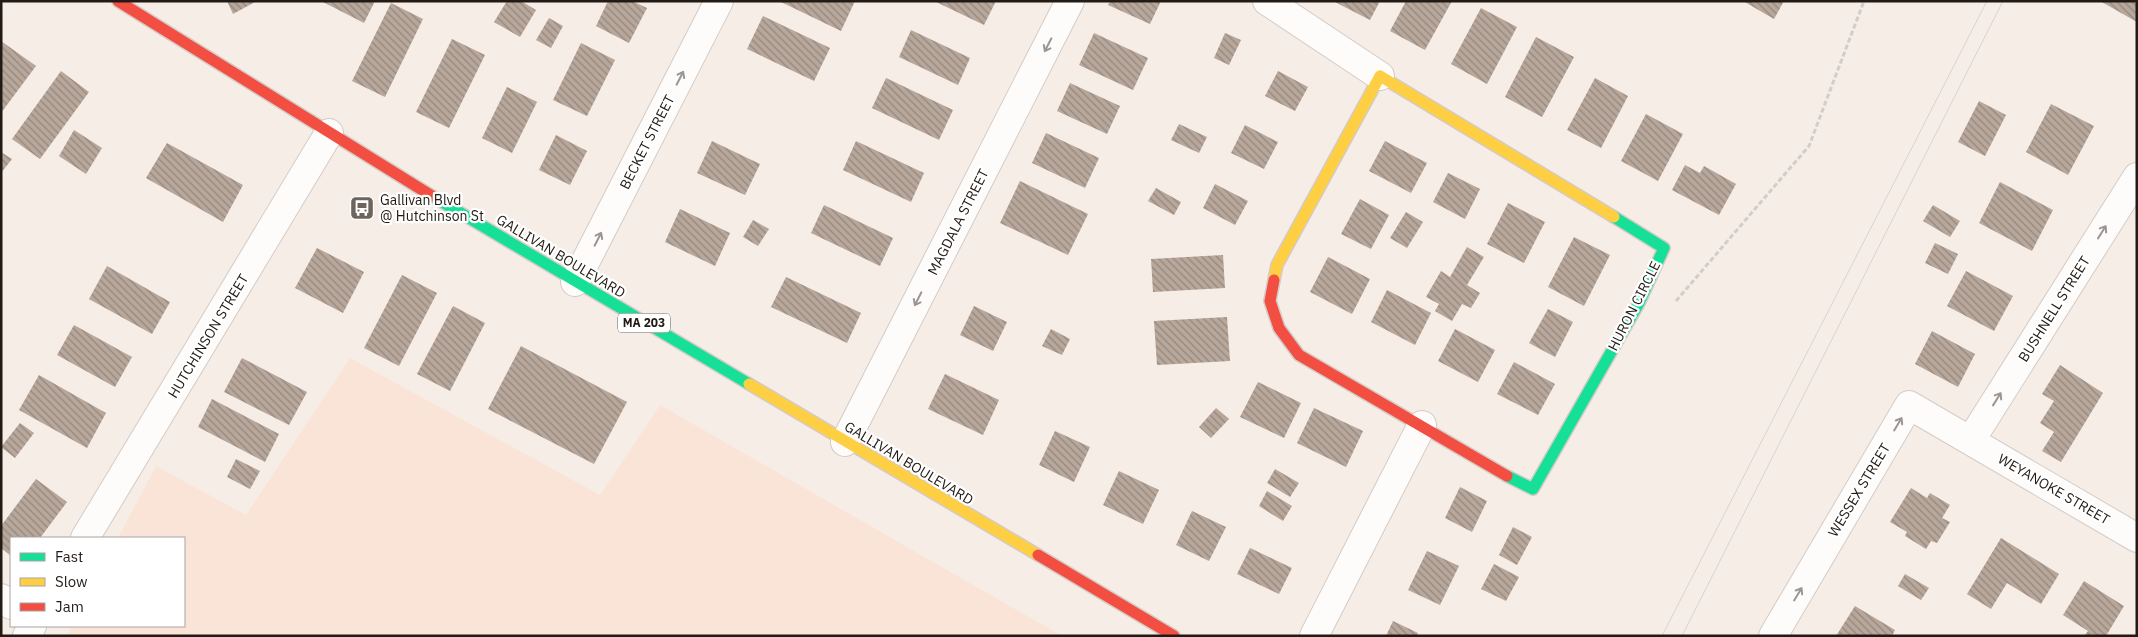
<svg xmlns="http://www.w3.org/2000/svg" width="2138" height="637" viewBox="0 0 2138 637" font-family="'IBM Plex Sans',sans-serif">
<defs>
<pattern id="building-back-hatch" width="6" height="6" patternUnits="userSpaceOnUse" patternTransform="scale(1.25)"><rect width="6" height="6" fill="#b8a79b"/><path d="M-1 5l2 2M0 0l6 6M5-1l2 2" fill="none" stroke="#95877d"/></pattern>
</defs>
<rect width="100%" height="100%" fill="#f7ede7"/>
<!-- built -->
<polygon fill="#f9e4d7" points="350,358 600,495 660,405 1062,636 67,636 72,626 184,626 184,538 118,538 156,466 246,515"/>
<!-- building -->
<g fill="url(#building-back-hatch)">
<polygon points="227,1 257,1 233,14"/>
<polygon points="321,1 375,1 364,23"/>
<polygon points="507,1 521,1 536,10 520,37 494,22"/>
<polygon points="608,1 632,1 647,8 629,43 596,26"/>
<polygon points="779,1 855,1 841,31"/>
<polygon points="934,1 996,1 984,25"/>
<polygon points="1110,1 1161,1 1150,24 1108,5"/>
<polygon points="1333,1 1380,1 1370,20"/>
<polygon points="1406,1 1452,1 1425,50 1390,31"/>
<polygon points="1743,1 1784,1 1774,19"/>
<polygon points="2100,1 2137,1 2137,22"/>
<polygon points="391,3 423,19 385,97 352,81"/>
<polygon points="1481,8 1517,27 1487,84 1451,64"/>
<polygon points="763,16 830,48 814,81 747,49"/>
<polygon points="549,18 563,26 551,48 536,40"/>
<polygon points="911,30 970,58 958,85 899,57"/>
<polygon points="1094,33 1148,58 1133,90 1079,65"/>
<polygon points="1225,33 1241,40 1229,65 1214,58"/>
<polygon points="1536,37 1574,57 1542,117 1505,97"/>
<polygon points="452,39 485,55 449,128 416,112"/>
<polygon points="1,41 36,66 1,113"/>
<polygon points="581,43 615,60 587,116 553,100"/>
<polygon points="61,71 89,92 40,159 12,139"/>
<polygon points="1278,71 1308,87 1295,111 1265,96"/>
<polygon points="886,78 953,110 939,140 872,108"/>
<polygon points="1595,78 1628,96 1601,148 1567,130"/>
<polygon points="1070,83 1120,106 1107,134 1057,111"/>
<polygon points="507,87 537,102 512,153 482,138"/>
<polygon points="1979,101 2006,115 1985,156 1958,142"/>
<polygon points="2051,104 2094,126 2068,175 2026,152"/>
<polygon points="1646,114 1683,134 1658,181 1621,161"/>
<polygon points="1179,124 1207,137 1199,153 1171,140"/>
<polygon points="1245,125 1278,142 1264,169 1231,153"/>
<polygon points="74,130 102,148 86,174 59,156"/>
<polygon points="1046,133 1099,158 1085,188 1032,163"/>
<polygon points="556,135 587,151 570,185 539,170"/>
<polygon points="712,141 760,164 745,195 697,173"/>
<polygon points="856,141 924,173 911,202 843,170"/>
<polygon points="1385,141 1427,163 1411,193 1369,171"/>
<polygon points="167,143 243,185 223,222 146,178"/>
<polygon points="1,152 12,159 1,173"/>
<polygon points="1685,165 1700,173 1704,166 1736,184 1719,215 1672,190"/>
<polygon points="1448,173 1480,189 1465,219 1433,202"/>
<polygon points="1020,181 1088,214 1068,255 1000,223"/>
<polygon points="2000,182 2053,210 2032,251 1979,223"/>
<polygon points="1215,184 1248,201 1235,225 1203,208"/>
<polygon points="1156,188 1181,202 1174,215 1148,201"/>
<polygon points="1360,199 1389,215 1371,249 1341,234"/>
<polygon points="1508,203 1545,222 1524,263 1487,244"/>
<polygon points="824,205 893,238 880,266 811,233"/>
<polygon points="1933,205 1960,221 1950,237 1923,221"/>
<polygon points="680,209 730,233 715,266 665,242"/>
<polygon points="1406,212 1423,222 1407,248 1390,238"/>
<polygon points="753,220 769,229 758,246 743,237"/>
<polygon points="1574,237 1610,255 1584,306 1548,287"/>
<polygon points="1935,243 1958,254 1948,274 1925,263"/>
<polygon points="1467,247 1484,257 1467,285 1480,293 1471,308 1462,304 1452,321 1435,311 1439,304 1426,297 1441,271 1450,277"/>
<polygon points="317,248 364,272 343,313 295,288"/>
<polygon points="1223,255 1225,288 1153,292 1151,259"/>
<polygon points="1328,257 1370,279 1352,314 1310,292"/>
<polygon points="107,266 170,302 152,334 89,299"/>
<polygon points="1966,271 2013,296 1994,331 1947,306"/>
<polygon points="402,275 437,293 399,366 364,348"/>
<polygon points="786,277 861,313 847,343 771,307"/>
<polygon points="1387,290 1431,313 1415,345 1371,322"/>
<polygon points="453,306 485,323 450,391 417,374"/>
<polygon points="974,306 1007,322 993,351 960,335"/>
<polygon points="1548,309 1573,322 1555,357 1529,343"/>
<polygon points="1227,317 1230,361 1157,365 1154,321"/>
<polygon points="74,325 132,357 115,387 57,355"/>
<polygon points="1051,329 1070,339 1062,355 1042,346"/>
<polygon points="1455,329 1495,350 1478,382 1438,361"/>
<polygon points="1932,331 1975,354 1958,387 1915,364"/>
<polygon points="521,346 627,402 594,464 488,409"/>
<polygon points="242,358 307,392 289,425 224,392"/>
<polygon points="1514,362 1555,384 1538,415 1497,394"/>
<polygon points="2060,365 2103,393 2061,462 2042,451 2054,432 2040,423 2054,401 2042,394"/>
<polygon points="945,374 999,400 983,435 928,409"/>
<polygon points="39,375 106,413 87,448 19,410"/>
<polygon points="1258,382 1301,403 1284,438 1240,417"/>
<polygon points="212,399 279,434 265,462 198,427"/>
<polygon points="1216,408 1229,419 1211,438 1199,427"/>
<polygon points="1314,408 1363,431 1346,467 1297,443"/>
<polygon points="20,423 34,433 15,458 1,447"/>
<polygon points="1055,431 1090,447 1074,482 1039,465"/>
<polygon points="236,459 260,471 250,489 227,477"/>
<polygon points="1275,469 1299,483 1290,497 1267,483"/>
<polygon points="1119,471 1159,490 1143,524 1103,505"/>
<polygon points="36,479 67,502 40,538 11,538 11,556 1,548 1,526"/>
<polygon points="1460,487 1487,501 1472,532 1445,518"/>
<polygon points="1911,488 1927,498 1930,493 1950,505 1942,518 1950,522 1937,543 1931,541 1926,549 1905,536 1907,532 1890,522"/>
<polygon points="1267,491 1292,506 1283,521 1259,506"/>
<polygon points="1192,511 1226,527 1209,561 1176,545"/>
<polygon points="1513,527 1532,537 1517,565 1499,555"/>
<polygon points="2001,538 2059,574 2041,604 2007,583 1991,609 1967,594"/>
<polygon points="1250,548 1292,568 1279,594 1237,574"/>
<polygon points="1427,551 1459,566 1440,605 1408,590"/>
<polygon points="1494,564 1519,577 1506,601 1481,589"/>
<polygon points="1905,574 1929,588 1921,600 1898,586"/>
<polygon points="2084,581 2124,606 2106,636 2087,636 2085,635 2088,631 2063,615"/>
<polygon points="1855,606 1895,630 1892,636 1836,636"/>
<polygon points="1393,621 1418,633 1417,636 1386,636"/>
</g>
<g fill="none" stroke-linecap="round" stroke-linejoin="round">
<defs>
<g id="street">
<polyline points="1267,1 1380,76"/>
<polyline points="575,282 719,1"/>
<polyline points="1971,440 2137,177"/>
<polyline points="845,442 1070,1"/>
<polyline points="85,538 329,133"/>
<polyline points="1,598 11,605"/>
<polyline points="27,636 32,626"/>
<polyline points="1314,636 1422,425"/>
<polyline points="1773,636 1909,405 2137,538"/>
</g>
<g id="fast">
<polyline points="432,196 749,384"/>
<polyline points="1507,476 1533,489 1639,303 1664,248 1614,217"/>
</g>
<g id="slow">
<polyline points="1380,76 1614,217"/>
<polyline points="1274,280 1277,265 1380,76"/>
<polyline points="749,384 1038,555"/>
</g>
<g id="jam">
<polyline points="118,1 432,196"/>
<polyline points="1274,280 1270,301 1279,328 1299,355 1507,476"/>
<polyline points="1038,555 1174,636"/>
</g>
</defs>
<!-- street casing -->
<use href="#street" stroke="#d4cbc6" stroke-width="30"/>
<!-- fast casing -->
<use href="#fast" stroke="#d4cbc6" stroke-width="14"/>
<!-- slow casing -->
<use href="#slow" stroke="#d4cbc6" stroke-width="14"/>
<!-- jam casing -->
<use href="#jam" stroke="#d4cbc6" stroke-width="14"/>
<!-- path -->
<polyline stroke="#d1ceca" stroke-width="3" stroke-dasharray="5 2.5" stroke-linecap="butt" points="1676,301 1809,146 1864,1"/>
<!-- street -->
<use href="#street" stroke="#fefcfb" stroke-width="28"/>
<!-- fast -->
<use href="#fast" stroke="#16e098" stroke-width="11"/>
<!-- slow -->
<use href="#slow" stroke="#ffcf43" stroke-width="11"/>
<!-- jam -->
<use href="#jam" stroke="#f24e42" stroke-width="11"/>
<!-- tram -->
<g stroke="#d6d4d2" stroke-width="1">
<polyline points="1662,636 1987,1"/>
<polyline points="1682,636 2003,1"/>
</g>
</g>
<!-- one-way arrows -->
<defs><path id="oneway-shaft" d="M-6 0H5M1.5-3L5.5 0L1.5 3" fill="none" stroke-width="1.6" stroke-linecap="round" stroke-linejoin="round" transform="scale(1.25)"/></defs>
<g stroke="#9b9694">
<use href="#oneway-shaft" transform="translate(1048 45) rotate(117)"/>
<use href="#oneway-shaft" transform="translate(680 78) rotate(-63)"/>
<use href="#oneway-shaft" transform="translate(2102 232) rotate(-58)"/>
<use href="#oneway-shaft" transform="translate(598 239) rotate(-63)"/>
<use href="#oneway-shaft" transform="translate(918 299) rotate(117)"/>
<use href="#oneway-shaft" transform="translate(1997 399) rotate(-58)"/>
<use href="#oneway-shaft" transform="translate(1898 424) rotate(-59)"/>
<use href="#oneway-shaft" transform="translate(1798 594) rotate(-59)"/>
</g>
<!-- icons -->
<defs>
<symbol id="bus-square" viewBox="-11 -11 22 22"><rect x="-9" y="-9" width="18" height="18" rx="4" fill="#6d645e" stroke="#fff"/><path d="M-5-6H5V4H4V6H2V4H-2V6H-4V4H-5ZM-3.5-4V0h7V-4ZM-3.5 1.2v1.5H-2V1.2ZM2 1.2v1.5H3.5V1.2Z" fill="#fff"/></symbol>
</defs>
<g fill-rule="evenodd">
<use href="#bus-square" x="348" y="194" width="28" height="28"/>
</g>
<g text-anchor="middle" stroke-width="4.5" stroke-linejoin="round" paint-order="stroke">
<!-- shield labels -->
<rect fill="#fff" stroke="#645f5b" stroke-width="1" x="618" y="313.5" width="52" height="19" rx="4"/>
<g font-size="12" font-weight="bold" fill="#221a15">
<text x="644" y="327">MA 203</text>
</g>
<!-- street labels -->
<g font-size="14" fill="#221a15" stroke="#fff">
<text transform="translate(647 142) rotate(-63)" y="5">BECKET STREET</text>
<text transform="translate(958 222) rotate(-63)" y="5">MAGDALA STREET</text>
<text transform="translate(561 256) rotate(31)" y="5">GALLIVAN BOULEVARD</text>
<text transform="translate(1634 306) rotate(-63)" y="5">HURON CIRCLE</text>
<text transform="translate(2054 309) rotate(-58)" y="5">BUSHNELL STREET</text>
<text transform="translate(208 336) rotate(-59)" y="5">HUTCHINSON STREET</text>
<text transform="translate(909 463) rotate(31)" y="5">GALLIVAN BOULEVARD</text>
<text transform="translate(2054 489) rotate(30)" y="5">WEYANOKE STREET</text>
<text transform="translate(1859 490) rotate(-59)" y="5">WESSEX STREET</text>
</g>
<!-- poi labels -->
<g font-size="14" fill="#221a15" stroke="#fff" text-anchor="start">
<text x="380" y="205">Gallivan Blvd<tspan x="380" dy="16">@ Hutchinson St</tspan></text>
</g>
</g>
<!-- border -->
<rect width="2138" height="637" fill="none" stroke="#221a15" stroke-width="5"/>
<!-- legend -->
<rect x="10" y="537" width="175" height="90" fill="#ffffff" stroke="#a7a3a1"/>
<rect x="20" y="553" width="25" height="8" fill="#16e098" stroke="#a7a3a1"/>
<text x="55" y="562" font-size="15" fill="#221a15">Fast</text>
<rect x="20" y="578" width="25" height="8" fill="#ffcf43" stroke="#a7a3a1"/>
<text x="55" y="587" font-size="15" fill="#221a15">Slow</text>
<rect x="20" y="603" width="25" height="8" fill="#f24e42" stroke="#a7a3a1"/>
<text x="55" y="612" font-size="15" fill="#221a15">Jam</text>
</svg>
